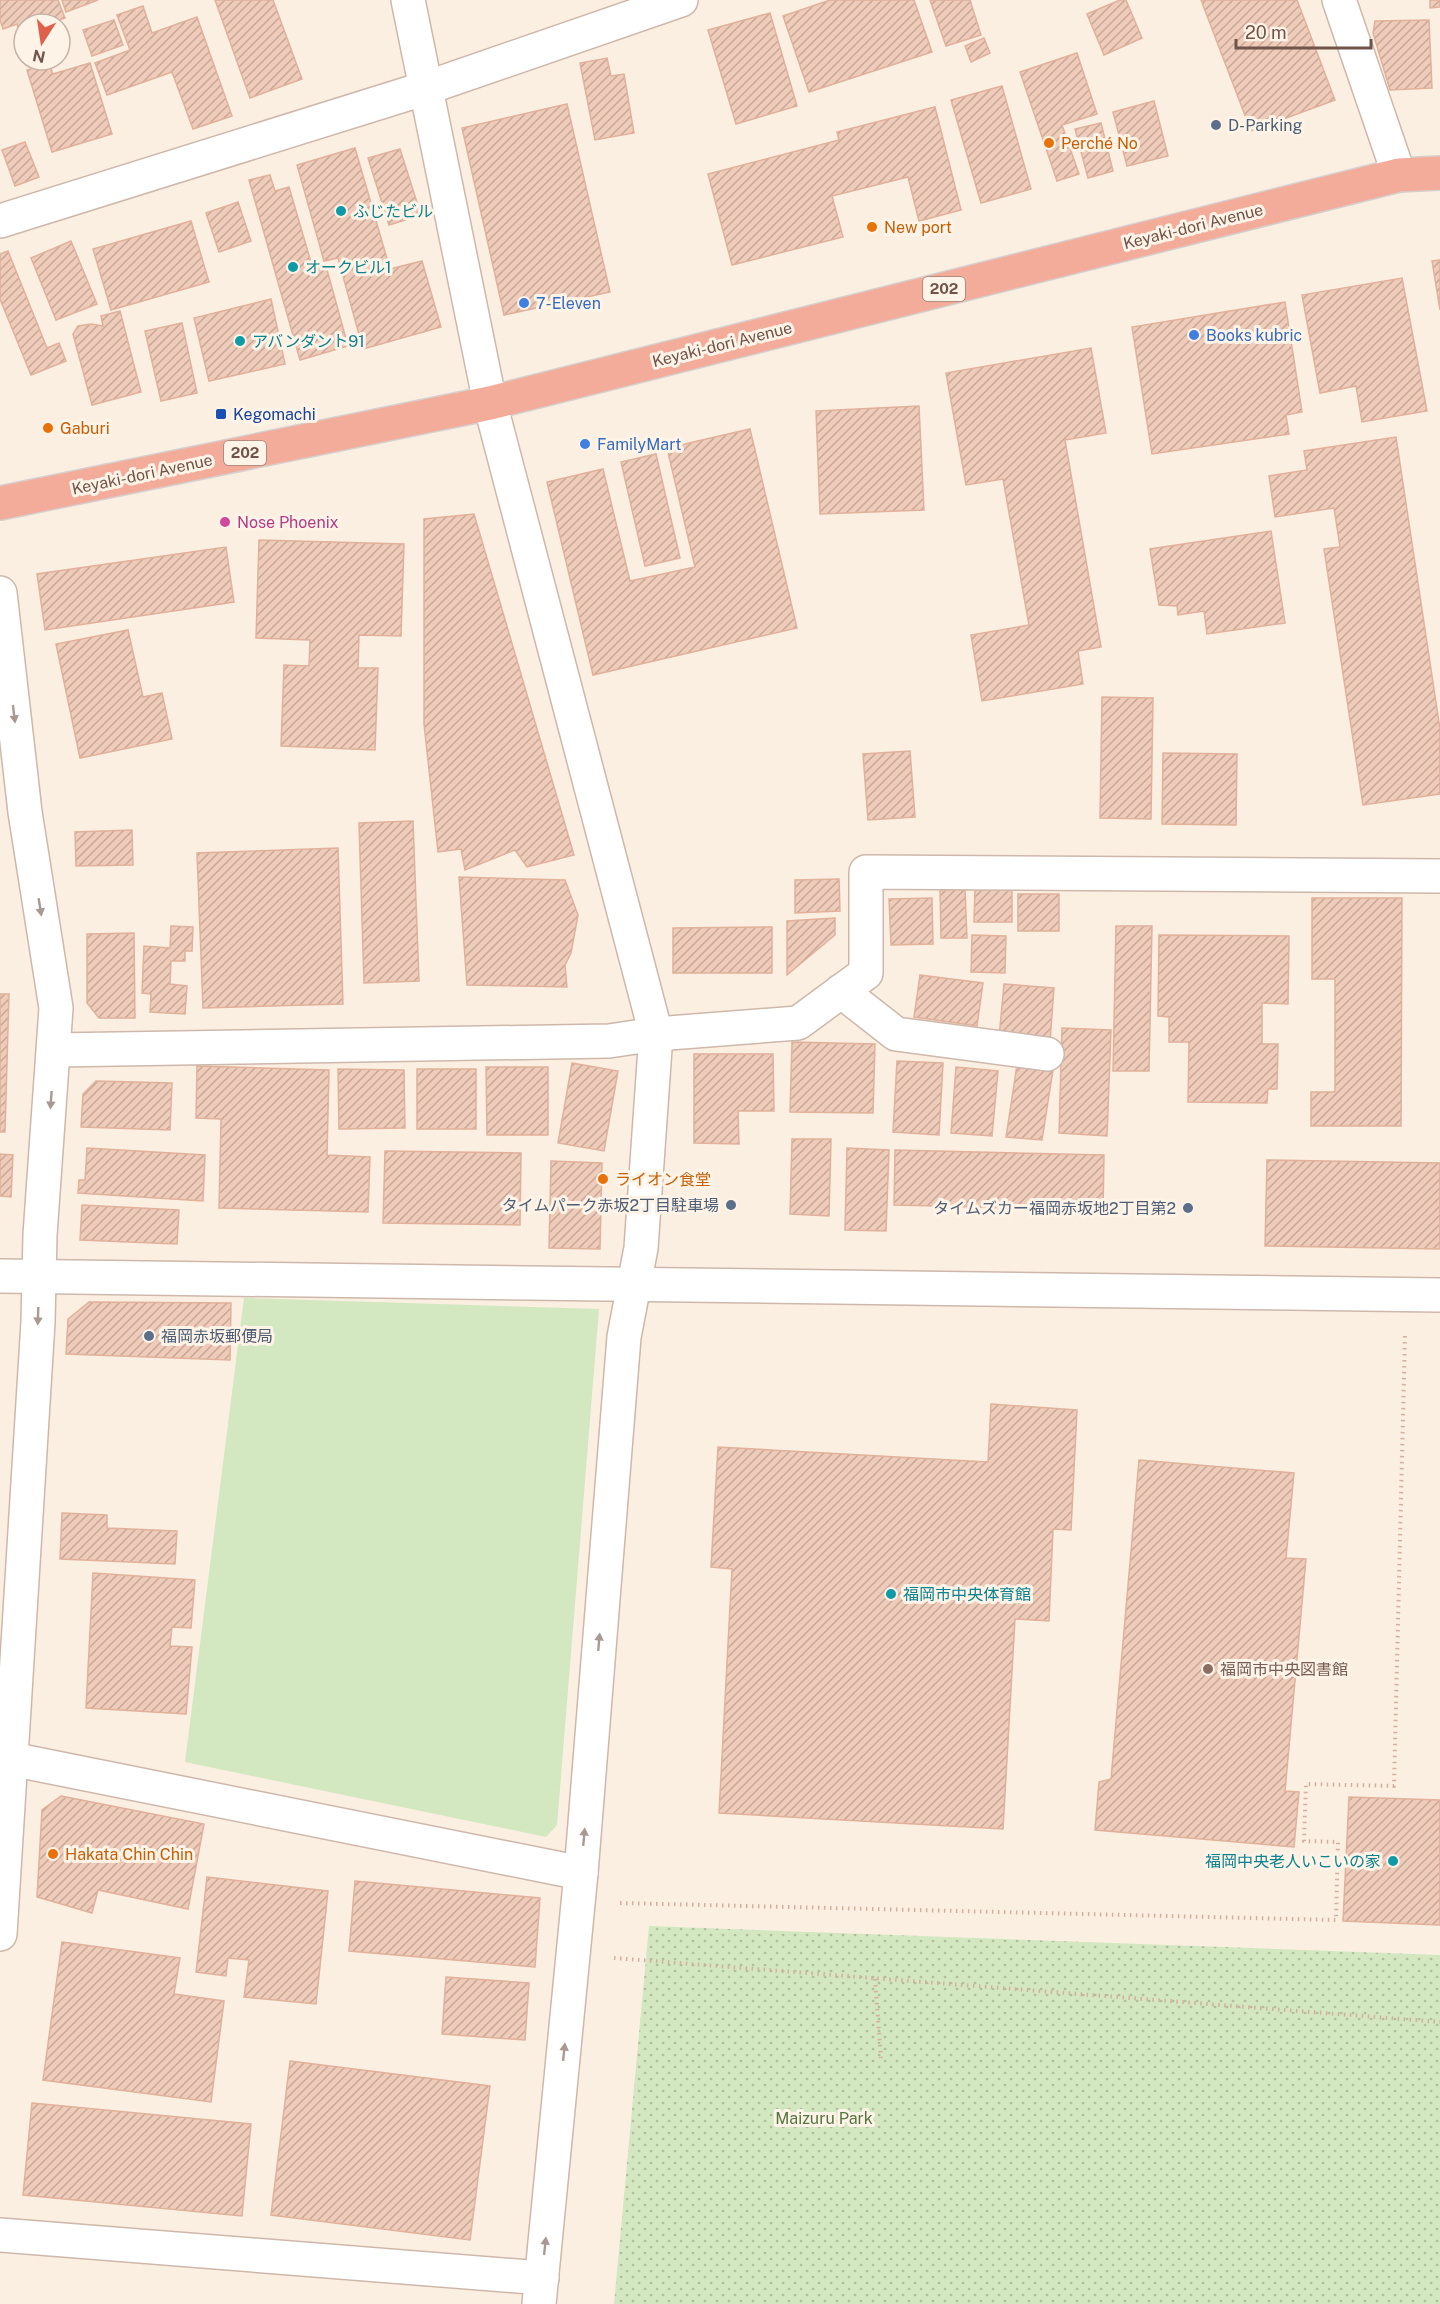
<svg xmlns="http://www.w3.org/2000/svg" width="1440" height="2304" viewBox="0 0 1440 2304" font-family="'Public Sans','Noto Sans JP',sans-serif">
<defs>
<pattern id="park-dots" width="8" height="8" patternUnits="userSpaceOnUse" patternTransform="scale(1.5)"><rect width="8" height="8" fill="#d3e7c1"/><path d="M2 2h.1M6 6h.1" fill="none" stroke="#b0be9f" stroke-width="1.8" stroke-linecap="round"/></pattern>
<pattern id="building-hatch" width="6" height="6" patternUnits="userSpaceOnUse" patternTransform="scale(1.5)"><rect width="6" height="6" fill="#efcbba"/><path d="M-1 1l2-2M0 6l6-6M5 7l2-2" fill="none" stroke="#c6a799"/></pattern>
</defs>
<rect width="100%" height="100%" fill="#fbefe1"/>
<!-- grass -->
<polygon fill="#d3e7c1" points="244,1298 599,1309 557,1825 546,1837 185,1762"/>
<!-- park -->
<polygon fill="url(#park-dots)" points="649,1926 1440,1955 1440,2304 614,2304"/>
<!-- building -->
<g fill="url(#building-hatch)" stroke="#e1b19b" stroke-width="1.5">
<polygon points="0,0 58,0 65,18 48,24 24,24 24,33 20,34 17,24 3,29 0,20"/>
<polygon points="62,0 98,0 66,12"/>
<polygon points="215,0 273,0 302,79 250,98"/>
<polygon points="830,0 914,0 932,52 809,92 783,16"/>
<polygon points="930,0 970,0 981,35 946,46"/>
<polygon points="1120,0 1126,0 1142,38 1104,55 1087,14"/>
<polygon points="1201,0 1297,0 1335,100 1251,131"/>
<polygon points="1430,0 1440,0 1440,7 1430,8"/>
<polygon points="143,6 152,33 197,17 232,116 193,129 172,72 107,95 95,63 130,50 117,15"/>
<polygon points="770,13 797,106 736,124 708,30"/>
<polygon points="114,20 123,45 92,56 83,30"/>
<polygon points="1429,20 1432,88 1390,90 1373,33 1375,21"/>
<polygon points="984,38 990,53 971,62 965,46"/>
<polygon points="1077,53 1097,114 1062,125 1079,174 1057,181 1020,72"/>
<polygon points="607,58 611,76 624,74 634,133 595,140 580,63"/>
<polygon points="90,63 112,134 52,152 27,70 49,64 53,74"/>
<polygon points="1002,86 1031,189 981,203 951,100"/>
<polygon points="1154,101 1168,156 1127,166 1113,112"/>
<polygon points="567,104 610,292 504,315 462,128"/>
<polygon points="935,107 961,210 919,221 908,177 832,196 843,237 732,265 708,174 839,140 837,132"/>
<polygon points="1101,123 1113,171 1088,178 1075,129"/>
<polygon points="25,142 39,177 15,186 2,150"/>
<polygon points="355,148 390,269 422,261 441,327 363,349 338,258 324,261 297,165"/>
<polygon points="400,149 421,215 389,225 368,158"/>
<polygon points="270,175 275,191 289,187 313,269 326,266 348,346 300,360 249,180"/>
<polygon points="238,202 251,241 219,252 206,213"/>
<polygon points="191,221 209,282 111,310 93,249"/>
<polygon points="71,241 97,304 56,320 31,258"/>
<polygon points="8,251 47,348 59,343 66,361 31,375 0,299 0,254"/>
<polygon points="1440,260 1440,310 1432,261"/>
<polygon points="1402,278 1427,411 1362,422 1356,386 1320,393 1302,295"/>
<polygon points="271,299 285,364 209,381 194,318"/>
<polygon points="1285,302 1302,412 1286,415 1289,434 1152,454 1132,327"/>
<polygon points="120,311 141,392 92,405 73,334 78,326 91,324 103,326 101,316"/>
<polygon points="182,323 197,393 161,401 145,331"/>
<polygon points="1091,348 1106,433 1065,440 1101,647 1078,651 1083,684 982,701 971,635 1029,625 1003,479 966,485 946,373"/>
<polygon points="919,406 924,510 820,514 816,411"/>
<polygon points="750,429 797,628 593,675 547,482 603,469 630,581 695,567 667,448"/>
<polygon points="1396,437 1440,729 1440,794 1363,805 1324,549 1340,547 1334,508 1275,517 1269,476 1307,470 1304,451"/>
<polygon points="656,454 680,558 645,566 621,462"/>
<polygon points="474,514 574,855 527,867 515,850 465,870 461,849 438,852 424,724 424,519"/>
<polygon points="1271,531 1285,623 1207,634 1204,611 1178,615 1177,606 1159,605 1150,549"/>
<polygon points="259,540 404,544 401,636 359,635 358,668 378,668 375,750 281,746 284,665 309,666 310,640 256,638"/>
<polygon points="226,547 234,602 45,630 37,574"/>
<polygon points="128,630 143,697 162,693 172,739 80,758 56,644"/>
<polygon points="1102,697 1153,698 1151,819 1100,818"/>
<polygon points="910,751 915,817 868,820 863,754"/>
<polygon points="1163,753 1237,754 1236,825 1162,824"/>
<polygon points="413,821 419,981 364,983 359,823"/>
<polygon points="132,830 133,865 76,866 75,832"/>
<polygon points="338,848 343,1004 203,1008 197,853"/>
<polygon points="459,877 565,880 578,915 571,953 565,965 567,987 467,985"/>
<polygon points="839,879 840,911 795,913 795,880"/>
<polygon points="975,888 1012,888 1012,922 974,922"/>
<polygon points="965,889 967,938 941,938 940,890"/>
<rect x="1018" y="894" width="41" height="37"/>
<polygon points="932,898 933,944 891,945 889,899"/>
<polygon points="1312,898 1402,898 1401,1126 1311,1126 1311,1092 1335,1092 1335,979 1312,979"/>
<polygon points="835,918 835,935 787,975 787,921"/>
<polygon points="171,926 193,927 192,951 185,951 185,961 171,961 170,984 187,986 185,1014 150,1012 151,994 142,993 144,946 170,948"/>
<polygon points="1116,926 1152,926 1149,1071 1113,1071"/>
<polygon points="772,927 772,973 673,973 673,928"/>
<polygon points="134,933 135,1018 99,1018 87,1003 87,934"/>
<polygon points="972,935 1006,936 1005,973 971,972"/>
<polygon points="1159,935 1289,936 1288,1004 1262,1003 1262,1044 1278,1044 1277,1089 1268,1089 1267,1103 1188,1102 1189,1042 1169,1042 1169,1017 1158,1016"/>
<polygon points="920,975 983,983 977,1026 914,1017"/>
<polygon points="1004,984 1054,988 1050,1042 999,1038"/>
<polygon points="0,994 9,994 5,1132 0,1132"/>
<polygon points="1062,1028 1111,1030 1107,1136 1059,1133"/>
<polygon points="792,1042 875,1044 873,1113 790,1112"/>
<polygon points="694,1054 773,1054 774,1111 738,1111 739,1144 694,1143"/>
<polygon points="897,1061 943,1063 939,1135 893,1132"/>
<polygon points="572,1063 618,1071 604,1151 558,1143"/>
<polygon points="1017,1065 1053,1070 1042,1140 1006,1137"/>
<polygon points="197,1066 329,1070 327,1155 370,1157 368,1212 219,1208 221,1119 196,1118"/>
<polygon points="486,1067 548,1067 548,1135 487,1135"/>
<polygon points="956,1067 998,1071 992,1136 951,1133"/>
<polygon points="338,1069 404,1070 405,1128 339,1129"/>
<rect x="417" y="1069" width="59" height="60"/>
<polygon points="96,1081 172,1083 170,1130 81,1127 83,1094"/>
<polygon points="792,1139 831,1139 829,1216 790,1214"/>
<polygon points="87,1148 205,1155 203,1201 78,1193 79,1180 85,1180"/>
<polygon points="847,1148 889,1150 886,1231 845,1230"/>
<polygon points="895,1150 1104,1155 1103,1210 894,1205"/>
<polygon points="385,1151 521,1153 520,1225 383,1223"/>
<polygon points="0,1154 13,1155 11,1197 0,1196"/>
<polygon points="1267,1160 1440,1163 1440,1249 1265,1246"/>
<polygon points="551,1161 602,1163 600,1249 549,1248"/>
<polygon points="82,1205 179,1210 177,1244 80,1240"/>
<polygon points="89,1302 231,1303 230,1360 66,1354 68,1319"/>
<polygon points="991,1404 1077,1410 1071,1530 1053,1529 1049,1621 1015,1619 1003,1829 719,1813 732,1569 711,1567 718,1447 988,1462"/>
<polygon points="1139,1460 1294,1473 1286,1558 1306,1559 1285,1791 1299,1792 1294,1847 1095,1830 1099,1782 1111,1779"/>
<polygon points="62,1513 107,1515 107,1528 177,1531 175,1564 60,1559"/>
<polygon points="93,1573 195,1580 191,1628 172,1627 170,1646 192,1647 186,1714 86,1708"/>
<polygon points="61,1796 204,1824 188,1909 98,1890 92,1913 37,1897 42,1810"/>
<polygon points="1349,1797 1440,1800 1440,1925 1343,1921"/>
<polygon points="207,1877 328,1891 316,2004 244,1997 249,1960 228,1958 226,1976 196,1972"/>
<polygon points="355,1881 540,1898 535,1967 349,1951"/>
<polygon points="62,1942 180,1958 174,1994 224,2001 211,2102 43,2080"/>
<polygon points="446,1977 529,1983 525,2040 442,2034"/>
<polygon points="290,2061 490,2086 470,2240 271,2215"/>
<polygon points="32,2103 251,2124 242,2216 23,2195"/>
</g>
<g fill="none" stroke-linecap="round" stroke-linejoin="round">
<defs>
<g id="street">
<polyline points="408,0 490,403 656,1034 641,1248 624,1337 581,1873 539,2304"/>
<polyline points="1339,0 1399,175"/>
<polyline points="0,221 426,88 681,0"/>
<polyline points="0,593 25,812 56,1008 40,1235 38,1322 0,1934"/>
<polyline points="841,991 896,1034 1047,1054"/>
<polyline points="55,1050 609,1041 656,1034 798,1023 866,973 866,872 1440,876"/>
<polyline points="0,1276 1440,1295"/>
<polyline points="0,1763 11,1759 581,1873"/>
<polyline points="0,2235 542,2278"/>
</g>
<polyline id="highway" points="0,503 490,403 1399,175 1440,173"/>
</defs>
<!-- street casing -->
<use href="#street" stroke="#cdb8ab" stroke-width="36"/>
<!-- highway casing -->
<use href="#highway" stroke="#d7cfcc" stroke-width="36"/>
<!-- path -->
<g stroke="#d3af9e" stroke-width="4" stroke-dasharray="1.5 4.5" stroke-linecap="butt">
<polyline points="620,1903 1336,1920 1338,1842 1304,1841 1306,1784 1394,1786 1405,1335"/>
<polyline points="614,1958 1440,2022"/>
<polyline points="875,1979 881,2058"/>
</g>
<!-- street -->
<use href="#street" stroke="#fff" stroke-width="33"/>
<!-- highway -->
<use href="#highway" stroke="#f3ab9a" stroke-width="33"/>
</g>
<!-- one-way arrows -->
<defs><path id="oneway-solid" d="M-6-.8H1V-3.2L6.5 0L1 3.2V.8H-6Z" transform="scale(1.5)"/></defs>
<g fill="#aa9892">
<use href="#oneway-solid" transform="translate(14 714) rotate(83)"/>
<use href="#oneway-solid" transform="translate(40 907) rotate(81)"/>
<use href="#oneway-solid" transform="translate(51 1100) rotate(94)"/>
<use href="#oneway-solid" transform="translate(38 1316) rotate(92)"/>
<use href="#oneway-solid" transform="translate(599 1642) rotate(-85)"/>
<use href="#oneway-solid" transform="translate(584 1837) rotate(-85)"/>
<use href="#oneway-solid" transform="translate(564 2052) rotate(-84)"/>
<use href="#oneway-solid" transform="translate(545 2246) rotate(-84)"/>
</g>
<!-- markers -->
<g fill="#5c6f8a" stroke="#fef3e7" stroke-width="2">
<circle cx="1216" cy="125" r="6"/>
<circle cx="731" cy="1205" r="6"/>
<circle cx="1188" cy="1208" r="6"/>
<circle cx="149" cy="1336" r="6"/>
</g>
<g fill="#e8710a" stroke="#fef3e7" stroke-width="2">
<circle cx="1049" cy="143" r="6"/>
<circle cx="872" cy="227" r="6"/>
<circle cx="48" cy="428" r="6"/>
<circle cx="603" cy="1179" r="6"/>
<circle cx="53" cy="1854" r="6"/>
</g>
<g fill="#0f9aa8" stroke="#fef3e7" stroke-width="2">
<circle cx="341" cy="211" r="6"/>
<circle cx="293" cy="267" r="6"/>
<circle cx="240" cy="341" r="6"/>
<circle cx="891" cy="1594" r="6"/>
<circle cx="1393" cy="1861" r="6"/>
</g>
<g fill="#3f7fe0" stroke="#fef3e7" stroke-width="2">
<circle cx="524" cy="303" r="6"/>
<circle cx="1194" cy="335" r="6"/>
<circle cx="585" cy="444" r="6"/>
</g>
<rect fill="#1a4fb4" stroke="#fef3e7" stroke-width="2" x="215" y="408" width="12" height="12" rx="3"/>
<circle fill="#d1479c" stroke="#fef3e7" stroke-width="2" cx="225" cy="522" r="6"/>
<circle fill="#8d6e63" stroke="#fef3e7" stroke-width="2" cx="1208" cy="1669" r="6"/>
<g text-anchor="middle" stroke-width="6" stroke-linejoin="round" paint-order="stroke">
<!-- shield labels -->
<g fill="#fef3e7" stroke="#9b8478" stroke-width="1.5">
<rect x="923" y="277" width="42" height="24" rx="4.5"/>
<rect x="224" y="441" width="42" height="24" rx="4.5"/>
</g>
<g font-size="15" font-weight="bold" fill="#715449">
<text x="944" y="294">202</text>
<text x="245" y="458">202</text>
</g>
<!-- service labels -->
<g font-size="16" fill="#4e5e75" stroke="#fef3e7" text-anchor="start">
<text x="1228" y="131">D-Parking</text>
<text x="719" y="1211" text-anchor="end">タイムパーク赤坂2丁目駐車場</text>
<text x="1176" y="1214" text-anchor="end">タイムズカー福岡赤坂地2丁目第2</text>
<text x="161" y="1342">福岡赤坂郵便局</text>
</g>
<!-- food labels -->
<g font-size="16" fill="#c56008" stroke="#fef3e7" text-anchor="start">
<text x="1061" y="149">Perché No</text>
<text x="884" y="233">New port</text>
<text x="60" y="434">Gaburi</text>
<text x="615" y="1185">ライオン食堂</text>
<text x="65" y="1860">Hakata Chin Chin</text>
</g>
<!-- culture labels -->
<g font-size="16" fill="#0d838f" stroke="#fef3e7" text-anchor="start">
<text x="353" y="217">ふじたビル</text>
<text x="305" y="273">オークビル1</text>
<text x="252" y="347">アバンダント91</text>
<text x="903" y="1600">福岡市中央体育館</text>
<text x="1381" y="1867" text-anchor="end">福岡中央老人いこいの家</text>
</g>
<!-- street labels -->
<g font-size="16" fill="#715449" stroke="#fef3e7">
<text transform="translate(1193 226) rotate(-14)" y="6">Keyaki-dori Avenue</text>
<text transform="translate(722 344) rotate(-14)" y="6">Keyaki-dori Avenue</text>
<text transform="translate(142 474) rotate(-12)" y="6">Keyaki-dori Avenue</text>
</g>
<!-- shop labels -->
<g font-size="16" fill="#366cbe" stroke="#fef3e7" text-anchor="start">
<text x="536" y="309">7-Eleven</text>
<text x="1206" y="341">Books kubric</text>
<text x="597" y="450">FamilyMart</text>
</g>
<!-- transit labels -->
<g font-size="16" fill="#164399" stroke="#fef3e7" text-anchor="start">
<text x="233" y="420">Kegomachi</text>
</g>
<!-- hotel labels -->
<g font-size="16" fill="#b23c85" stroke="#fef3e7" text-anchor="start">
<text x="237" y="528">Nose Phoenix</text>
</g>
<!-- education labels -->
<g font-size="16" fill="#785e54" stroke="#fef3e7" text-anchor="start">
<text x="1220" y="1675">福岡市中央図書館</text>
</g>
<!-- park labels -->
<g font-size="16" fill="#557642" stroke="#fef3e7">
<text x="824" y="2124">Maizuru Park</text>
</g>
</g>
<!-- north arrow -->
<g transform="translate(42 42) rotate(192)"><circle r="28" fill="#fef3e7" stroke="#c6b3a8" stroke-width="1.5"/>
<path d="M0-4.5L10 22L0 15L-10 22Z" fill="#e0614b"/>
<text y="-9" font-size="16" font-weight="bold" text-anchor="middle" fill="#715449">N</text>
</g>
<!-- scale -->
<path d="M1236 39v9h135v-9" fill="none" stroke="#715449" stroke-width="3"/>
<text x="1245" y="39" font-size="18" fill="#715449" stroke="#fef3e7" stroke-width="4.5" paint-order="stroke">20 m</text>
</svg>
